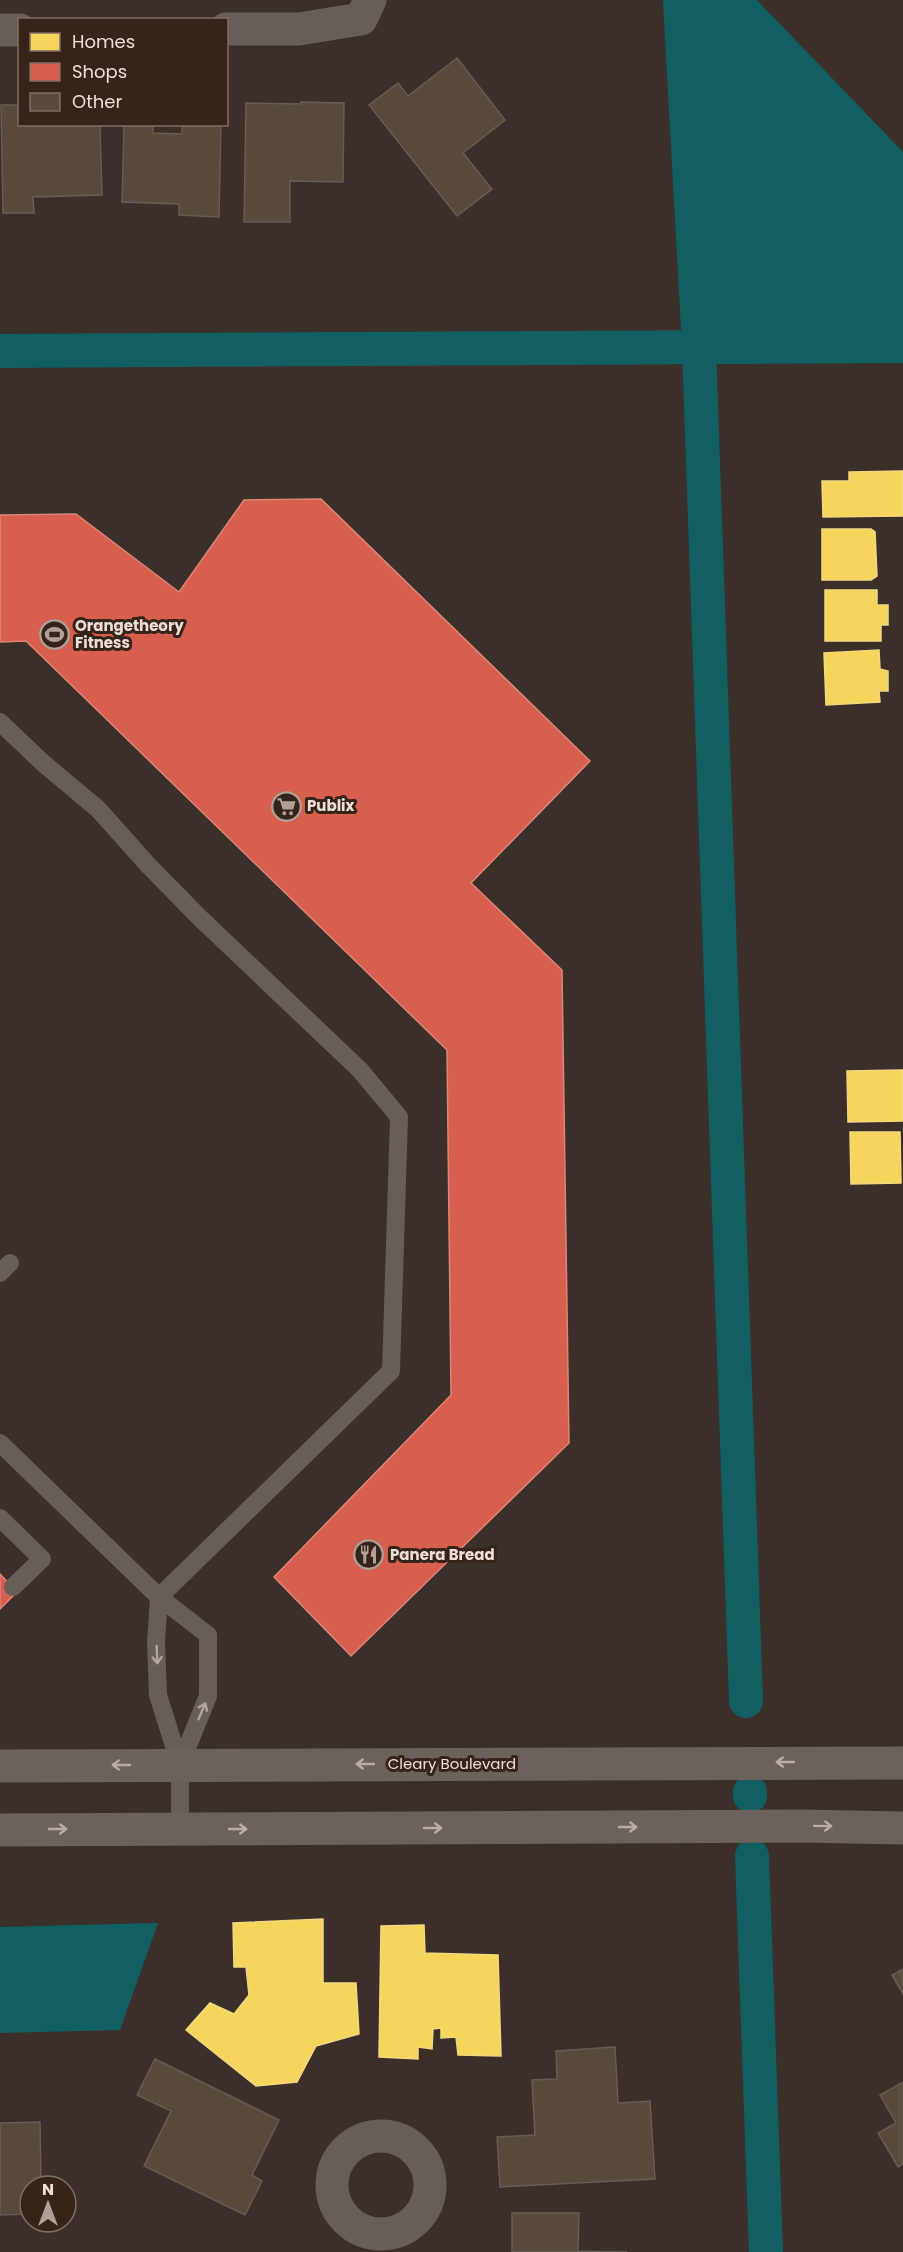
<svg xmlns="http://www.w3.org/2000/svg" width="903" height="2252" viewBox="0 0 903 2252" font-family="Poppins,sans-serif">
<rect width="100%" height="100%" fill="#3a2f29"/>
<!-- water -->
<g fill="#125f61">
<polygon points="680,0 757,0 903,152 903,346 699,347"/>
<polygon points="158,1923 120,2030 0,2033 0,1927"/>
</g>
<!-- homes -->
<g fill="#f6d55c" stroke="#f3d881" stroke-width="1.5">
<polygon points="903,471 903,516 823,517 822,481 849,481 849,472"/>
<polygon points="822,529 871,529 875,532 877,576 871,580 822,580"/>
<polygon points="825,590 877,590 877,605 888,605 888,625 881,625 881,641 825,641"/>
<polygon points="879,650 880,669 888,671 888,691 879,691 880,702 826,705 824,653"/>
<polygon points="903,1070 903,1121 848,1122 847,1071"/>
<polygon points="850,1132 900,1132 901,1183 851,1184"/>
<polygon points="323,1919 323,1983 356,1983 359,2034 316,2046 297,2082 256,2086 186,2030 210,2003 234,2014 249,1995 246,1967 234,1967 233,1923"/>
<polygon points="424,1925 425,1953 498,1955 501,2056 458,2055 456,2037 441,2038 441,2028 433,2029 432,2049 418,2047 418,2059 379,2057 381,1926"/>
</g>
<!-- shops -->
<g fill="#d6604d" stroke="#dd8677" stroke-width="1.5">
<polygon points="321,499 590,761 471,883 562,970 569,1443 351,1656 274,1577 451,1395 447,1050 26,641 0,642 0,515 76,514 179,592 244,500"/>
<polygon points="0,1574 17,1592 0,1609"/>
</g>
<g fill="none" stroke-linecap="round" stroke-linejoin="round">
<!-- canal -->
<g stroke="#125f61" stroke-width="34">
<polyline points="680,0 699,347 746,1701"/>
<polyline points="0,351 903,346"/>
<polyline points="750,1792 750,1796"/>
<polyline points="752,1856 766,2252"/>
</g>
</g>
<!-- building -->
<g fill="#584a3d" stroke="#655d57" stroke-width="1.5">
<polygon points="457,58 505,120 463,153 492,189 457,216 369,105 398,83 408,96"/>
<polygon points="301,102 344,103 343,182 290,181 290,222 244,222 246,103 301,104"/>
<polygon points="1,105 20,105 20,124 100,124 102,195 33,197 34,213 3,213"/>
<polygon points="124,124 153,124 153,133 182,134 182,124 221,124 219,217 179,215 179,204 122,202"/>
<polygon points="903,1969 903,1994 892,1975"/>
<polygon points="615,2047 618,2103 650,2101 655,2179 500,2187 497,2137 535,2135 532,2080 557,2079 556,2051"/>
<polygon points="155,2059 279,2120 252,2175 262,2181 245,2215 144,2166 171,2111 137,2095"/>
<polygon points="903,2082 903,2164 898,2167 878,2133 896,2123 880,2095"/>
<polygon points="40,2122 41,2186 30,2186 30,2214 0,2215 0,2123"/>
<polygon points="512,2213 579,2213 578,2251 627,2252 512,2252"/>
</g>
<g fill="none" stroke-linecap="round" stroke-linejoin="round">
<!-- lane -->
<g stroke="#675e59" stroke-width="18">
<polyline points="0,722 43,763 98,809 148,865 199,917 360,1070 399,1117 391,1371 159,1597 156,1642 158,1695 180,1765 180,1829"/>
<polyline points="0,1273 10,1263"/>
<polyline points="0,1443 159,1597 208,1635 208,1696 180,1765"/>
<polyline points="0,1518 42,1559 13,1587"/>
</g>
<!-- street -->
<g stroke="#675e59" stroke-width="33">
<polyline points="226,29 299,29 361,19 370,0"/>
<polyline points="0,30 20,30"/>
<circle cx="381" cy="2185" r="49"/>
</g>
<!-- secondary -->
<g stroke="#6c625c" stroke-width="33">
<polyline points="0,1766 903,1763"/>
<polyline points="0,1830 800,1826 903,1828"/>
</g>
</g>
<!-- one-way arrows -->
<defs><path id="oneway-shaft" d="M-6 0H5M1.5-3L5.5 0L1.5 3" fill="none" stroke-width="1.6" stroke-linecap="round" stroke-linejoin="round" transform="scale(1.5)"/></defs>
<g stroke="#b0a49f">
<use href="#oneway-shaft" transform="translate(157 1655) rotate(88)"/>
<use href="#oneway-shaft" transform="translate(202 1711) rotate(-67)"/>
</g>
<g stroke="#b9aca6">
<use href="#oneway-shaft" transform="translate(785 1762) rotate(180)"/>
<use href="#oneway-shaft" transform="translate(365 1764) rotate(180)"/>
<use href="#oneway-shaft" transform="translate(121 1765) rotate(180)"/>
<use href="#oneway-shaft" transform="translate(823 1826) rotate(1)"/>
<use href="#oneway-shaft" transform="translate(628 1827)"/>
<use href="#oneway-shaft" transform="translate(433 1828)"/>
<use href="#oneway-shaft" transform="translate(58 1829)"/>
<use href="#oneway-shaft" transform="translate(238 1829)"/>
</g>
<!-- icons -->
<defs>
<symbol id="stadium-ring" viewBox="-11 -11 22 22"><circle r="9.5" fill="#362319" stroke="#aea19b" stroke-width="1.5"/><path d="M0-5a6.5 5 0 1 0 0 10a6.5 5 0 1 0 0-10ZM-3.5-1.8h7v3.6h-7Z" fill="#aea19b"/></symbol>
<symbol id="supermarket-ring" viewBox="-11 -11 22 22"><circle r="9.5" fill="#362319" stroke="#aea19b" stroke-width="1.5"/><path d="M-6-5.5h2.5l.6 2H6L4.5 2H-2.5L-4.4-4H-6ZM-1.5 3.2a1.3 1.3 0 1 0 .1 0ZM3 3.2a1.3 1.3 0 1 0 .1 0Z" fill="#aea19b"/></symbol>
<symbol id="restaurant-ring" viewBox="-11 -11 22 22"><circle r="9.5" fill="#362319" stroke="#aea19b" stroke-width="1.5"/><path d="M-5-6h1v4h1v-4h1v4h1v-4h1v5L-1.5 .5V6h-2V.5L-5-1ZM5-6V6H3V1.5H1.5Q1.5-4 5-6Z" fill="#aea19b"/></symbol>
</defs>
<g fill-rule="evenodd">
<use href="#stadium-ring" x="38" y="618" width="33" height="33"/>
<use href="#supermarket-ring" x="270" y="790" width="33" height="33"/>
<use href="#restaurant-ring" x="352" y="1538" width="33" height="33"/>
</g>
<g text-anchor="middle" stroke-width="6" stroke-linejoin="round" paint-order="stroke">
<!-- poi labels -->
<g font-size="15" font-weight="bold" fill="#ecded8" stroke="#362319" text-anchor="start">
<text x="75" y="631">Orangetheory<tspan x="75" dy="17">Fitness</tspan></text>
<text x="307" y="811">Publix</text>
<text x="390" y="1560">Panera Bread</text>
</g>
<!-- street labels -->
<g font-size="15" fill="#ecded8" stroke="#362319">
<text x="452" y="1769">Cleary Boulevard</text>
</g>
</g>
<!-- legend -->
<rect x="18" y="18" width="210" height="108" fill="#362319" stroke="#7f6e65" stroke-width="1.5"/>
<rect x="30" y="33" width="30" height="18" fill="#f6d55c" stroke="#7f6e65" stroke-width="1.5"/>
<text x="72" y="48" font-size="18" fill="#ecded8">Homes</text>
<rect x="30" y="63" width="30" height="18" fill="#d6604d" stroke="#7f6e65" stroke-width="1.5"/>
<text x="72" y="78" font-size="18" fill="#ecded8">Shops</text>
<rect x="30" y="93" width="30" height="18" fill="#584a3d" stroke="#7f6e65" stroke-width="1.5"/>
<text x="72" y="108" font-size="18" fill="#ecded8">Other</text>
<!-- north arrow -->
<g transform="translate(48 2204)"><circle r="28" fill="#362319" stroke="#7f6e65" stroke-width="1.5"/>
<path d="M0-4.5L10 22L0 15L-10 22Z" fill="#aea19b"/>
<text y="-9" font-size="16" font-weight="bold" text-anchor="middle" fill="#ecded8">N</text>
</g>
</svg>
